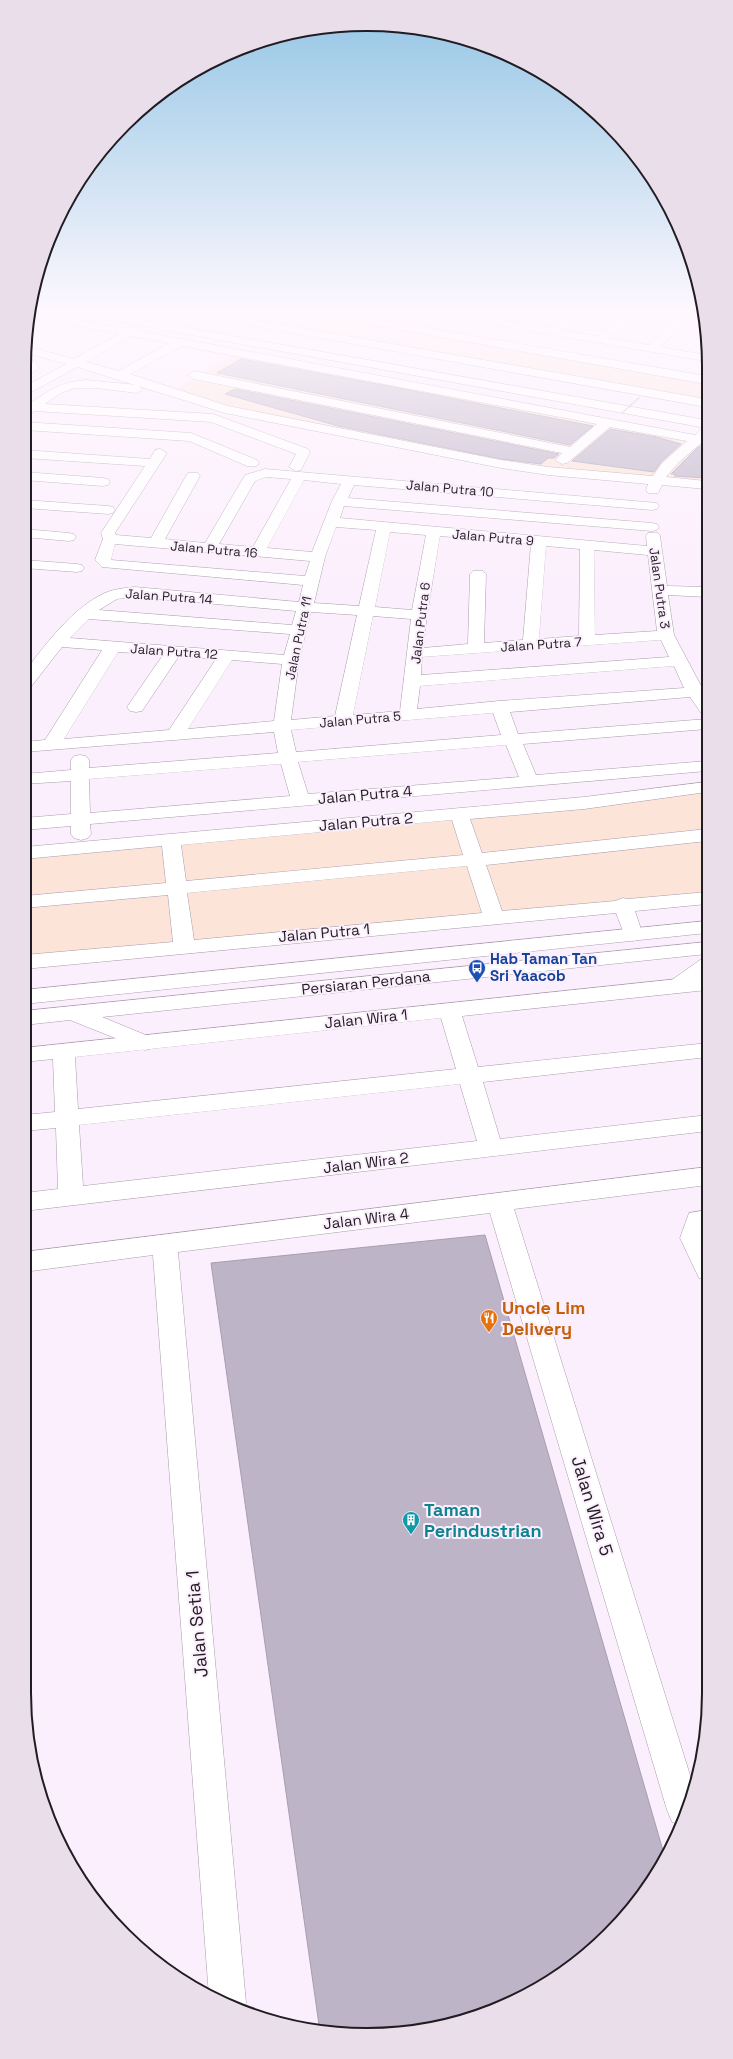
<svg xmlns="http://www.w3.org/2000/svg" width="733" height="2059" viewBox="0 0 733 2059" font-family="'Space Grotesk',sans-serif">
<rect width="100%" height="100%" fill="#fceffd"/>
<!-- commercial -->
<g fill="#fce4d9">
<polygon points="196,311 302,311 706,381 706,401"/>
<polygon points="235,354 706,443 706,483 504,463 227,408 173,390"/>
<polygon points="707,784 707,903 577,914 24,968 24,848 559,801"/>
</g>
<!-- building -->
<g fill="#bdb4c7" stroke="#a79eb1">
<polygon points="241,359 393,387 593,426 570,445 217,373"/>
<polygon points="235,389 559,454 554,458 548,458 541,464 501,459 338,426 225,394"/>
<polygon points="610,429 656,437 681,444 661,462 654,472 572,461"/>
<polygon points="706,446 706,478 674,476 676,474 671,474 698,447"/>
<polygon points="485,1235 664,1854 651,1883 609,1935 557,1977 455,2023 389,2034 322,2032 320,2032 211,1263"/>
</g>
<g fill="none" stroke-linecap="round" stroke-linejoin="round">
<defs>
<g id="minor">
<path d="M31,311L128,329L136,326L140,327L142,329L140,331L695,435L700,430L706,429V445L700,444L679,462L666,477L706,481V489L662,485L658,493H648L646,490L648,484L548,475L501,468L225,413L77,367L24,396V387L66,364L26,353L27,346L74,359L119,334L30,317ZM131,336L169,343L119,371L86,362ZM182,346L597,424L570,447L194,371L188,375L194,379L562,453L555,460L562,464L567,463L610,427L687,441L662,463L653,476L548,467L501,460L228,406L130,374Z"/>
<polygon points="180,311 204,311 706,399 706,407 186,314"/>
<polygon points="304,311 329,311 706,376 706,384 310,314"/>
<polygon points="423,311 448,311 548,328 572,311 584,311 560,330 598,336 630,311 642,311 609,338 649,345 688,311 700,311 660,347 706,355 706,361 429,314"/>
<polygon points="25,361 36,362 39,368 24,377"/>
<path d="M86,380L137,385L143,389L137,393L96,388H75L61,393L45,404L213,414L308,449L310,452L301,470L296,471L289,467L296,454L211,422L35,411L28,414L24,413V407C47,393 57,382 86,380Z"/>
<polygon points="24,422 191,433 257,460 259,463 257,466 247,466 189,441 24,430"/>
<path d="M160,449L167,453L115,533L116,535L151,538L186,476L188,473H198L200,476L165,539L205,543L245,475L265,469L657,503L659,506L657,509L652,510L354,485L348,498L652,523L657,524L659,527L657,530L652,531L344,506L340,518L647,546L646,536L648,533H658L660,536L667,586L707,587V597L668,595L674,635L707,697V714L701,713L690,697L510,712L518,734L707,719V729L523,744L536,775L707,761V771L90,824L91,834L88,838L81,840L74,838L71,834V826L24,830V818L71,814V781L24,784V774L71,770V760L74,756L80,755L86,756L89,760V768L278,753L274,732L24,752V742L45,740L102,650L62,647L30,688L24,689V673C44,646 73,607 105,593C114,589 125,588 135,587L299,602L303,585L102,567L95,560L103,539L101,533L145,466L24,458V450L150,459L155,450ZM266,477L291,479L253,547L219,544L255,481ZM304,480L341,484L332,501L312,552L267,548ZM336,527L376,530L359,606L314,603L325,557ZM390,532L426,535L412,610L375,607ZM440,536L531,544L523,640L484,643L486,574L483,571H473L470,574L468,644L423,648L427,615ZM115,544L310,561L305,576L111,560ZM546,546L580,549L579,636L539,639ZM594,550L648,555L657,631L595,635ZM135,597L296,611L292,625L99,610L117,599ZM311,612L357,615L335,716L291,720L299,660ZM373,616L411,619L400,711L353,715ZM89,619L290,634L284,655L70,638ZM661,640L669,657L421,675L422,657ZM118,652L163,655L127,707L130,711L136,712L142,711L179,656L216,659L169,730L64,739ZM232,660L282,664L274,721L188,729ZM674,666L684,688L499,701L417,709L420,686ZM493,713L501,735L296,752L291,730ZM506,745L519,777L308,794L298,762ZM281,764L290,796L90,813L89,779Z"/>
<polygon points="24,472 103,478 108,479 110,482 108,485 103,486 24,480"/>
<polygon points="24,500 108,506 113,507 115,510 113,513 108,514 24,508"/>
<polygon points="24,529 69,533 74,534 76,537 74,540 69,541 24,537"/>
<polygon points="24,560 77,564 82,565 84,568 82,571 77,572 24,568"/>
<path d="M707,782V792L584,809L470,819L482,853L707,829V841L486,865L502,911L615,901L623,898L628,899L707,892V904L635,911L643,935L640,939L633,941L626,939L616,913L24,969V955L173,942L168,895L24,908V896L166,883L162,846L24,859V847L584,797ZM452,820L463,855L186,881L181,845ZM467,866L482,913L194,940L187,893Z"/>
<path d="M707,976V990L462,1016L478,1067L708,1043V1057L483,1082L500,1139L708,1115V1131L24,1211V1193L58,1189L56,1128L24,1131V1115L55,1112L53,1059L24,1062V1048ZM441,1018L456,1069L78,1109L75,1057ZM460,1084L477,1141L83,1186L79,1125Z"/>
<polygon points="708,1167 708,1185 514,1209 694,1788 678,1824 672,1822 667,1810 490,1213 178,1252 246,2003 244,2008 215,2000 209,1996 153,1255 24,1272 24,1252"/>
<path d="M708,1210C708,1219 705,1236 708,1243V1281L699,1278L680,1238L689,1213Z"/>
</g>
<g id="major">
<polygon points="70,311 93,311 706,420 706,428 75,314"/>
<polygon points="707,921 707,933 24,1004 24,990"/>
<polygon points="707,942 707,954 102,1017 153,1038 156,1043 153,1048 145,1050 70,1020 24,1025 24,1011"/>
<path d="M707,958V975C696,984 685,996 669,992L666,987L669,982L700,960Z"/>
</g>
</defs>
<!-- minor casing -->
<use href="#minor" stroke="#a99bab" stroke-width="1"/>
<!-- major casing -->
<use href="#major" stroke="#a99bab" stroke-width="1"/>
<!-- minor -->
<use href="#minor" fill="#fff" fill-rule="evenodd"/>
<!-- major -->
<use href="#major" fill="#fff" fill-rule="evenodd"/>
<!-- path-bridge -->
<polyline stroke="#9f95a0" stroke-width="1.5" stroke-dasharray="1 1" stroke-linecap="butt" points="622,413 640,397"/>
</g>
<!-- sky -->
<linearGradient id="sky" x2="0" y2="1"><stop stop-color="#93c5e5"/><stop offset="0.52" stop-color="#fef8fe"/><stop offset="1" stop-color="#fef8fe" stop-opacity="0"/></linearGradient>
<rect width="733" height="599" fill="url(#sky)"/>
<!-- icons -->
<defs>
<symbol id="bus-pin" viewBox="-11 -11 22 30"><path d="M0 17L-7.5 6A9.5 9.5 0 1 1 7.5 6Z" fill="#1a4fb4" stroke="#fceffd"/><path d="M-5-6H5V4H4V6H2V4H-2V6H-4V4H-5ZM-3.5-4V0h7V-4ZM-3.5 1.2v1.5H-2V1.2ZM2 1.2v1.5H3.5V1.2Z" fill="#fff"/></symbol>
<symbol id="restaurant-pin" viewBox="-11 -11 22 30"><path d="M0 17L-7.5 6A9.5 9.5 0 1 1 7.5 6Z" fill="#e8710a" stroke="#fceffd"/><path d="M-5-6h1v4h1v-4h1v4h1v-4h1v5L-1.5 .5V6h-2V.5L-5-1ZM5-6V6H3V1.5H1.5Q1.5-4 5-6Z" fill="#fff"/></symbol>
<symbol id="building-pin" viewBox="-11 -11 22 30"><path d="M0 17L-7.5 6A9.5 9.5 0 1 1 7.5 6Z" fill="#0f9aa8" stroke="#fceffd"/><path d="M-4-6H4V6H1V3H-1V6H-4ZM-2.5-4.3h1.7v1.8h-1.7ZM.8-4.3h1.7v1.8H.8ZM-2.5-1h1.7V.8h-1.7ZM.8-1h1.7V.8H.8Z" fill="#fff"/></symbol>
</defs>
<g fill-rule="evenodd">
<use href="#bus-pin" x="467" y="958" width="20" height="27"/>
<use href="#restaurant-pin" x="479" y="1308" width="20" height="27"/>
<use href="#building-pin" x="401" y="1510" width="20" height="27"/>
</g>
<g text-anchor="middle" stroke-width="4" stroke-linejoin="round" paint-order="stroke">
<!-- far-street labels -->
<g font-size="13" fill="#211c22" stroke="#fceffd">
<text transform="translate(450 488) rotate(5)" y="5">Jalan Putra 10</text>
<text transform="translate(493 537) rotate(5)" y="5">Jalan Putra 9</text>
<text transform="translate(214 549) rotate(5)" y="5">Jalan Putra 16</text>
<text transform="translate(660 588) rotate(82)" y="5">Jalan Putra 3</text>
<text transform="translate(169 596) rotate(4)" y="5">Jalan Putra 14</text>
<text transform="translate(420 623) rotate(-83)" y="5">Jalan Putra 6</text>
<text transform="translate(298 638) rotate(-78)" y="5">Jalan Putra 11</text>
<text transform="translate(541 644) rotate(-4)" y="5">Jalan Putra 7</text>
<text transform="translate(174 651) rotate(4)" y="5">Jalan Putra 12</text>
<text transform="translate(360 719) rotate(-5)" y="5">Jalan Putra 5</text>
</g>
<!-- street labels -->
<g font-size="15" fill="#211c22" stroke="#fceffd">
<text transform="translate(365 795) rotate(-5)" y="5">Jalan Putra 4</text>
<text transform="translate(366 822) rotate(-5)" y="5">Jalan Putra 2</text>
<text transform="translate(324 933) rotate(-5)" y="5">Jalan Putra 1</text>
<text transform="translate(366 983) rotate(-6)" y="5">Persiaran Perdana</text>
<text transform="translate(366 1019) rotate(-6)" y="5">Jalan Wira 1</text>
<text transform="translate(366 1163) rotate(-7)" y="5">Jalan Wira 2</text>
<text transform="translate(366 1219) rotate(-7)" y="5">Jalan Wira 4</text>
</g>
<!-- transit labels -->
<g font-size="15" font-weight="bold" fill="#164399" stroke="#fceffd" text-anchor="start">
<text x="490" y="964">Hab Taman Tan<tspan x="490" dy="17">Sri Yaacob</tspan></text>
</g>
<!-- near-food labels -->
<g font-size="18" font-weight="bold" fill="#c56008" stroke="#fceffd" text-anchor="start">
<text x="502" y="1314">Uncle Lim<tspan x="502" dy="21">Delivery</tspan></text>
</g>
<!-- near-street labels -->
<g font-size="18" fill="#211c22" stroke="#fceffd">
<text transform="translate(592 1506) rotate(73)" y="6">Jalan Wira 5</text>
<text transform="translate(197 1624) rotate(-95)" y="6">Jalan Setia 1</text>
</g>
<!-- near-culture labels -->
<g font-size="18" font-weight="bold" fill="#0d838f" stroke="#fceffd" text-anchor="start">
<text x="424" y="1516">Taman<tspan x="424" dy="21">Perindustrian</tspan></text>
</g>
</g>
<!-- crop -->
<path d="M0 0H733V2059H0ZM366 31H367A335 335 0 0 1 702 366V1693A335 335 0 0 1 367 2028H366A335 335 0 0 1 31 1693V366A335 335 0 0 1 366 31Z" fill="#eadeeb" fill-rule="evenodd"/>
<path fill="none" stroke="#211c22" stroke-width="2" d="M366 31H367A335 335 0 0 1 702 366V1693A335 335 0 0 1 367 2028H366A335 335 0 0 1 31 1693V366A335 335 0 0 1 366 31Z"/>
</svg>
